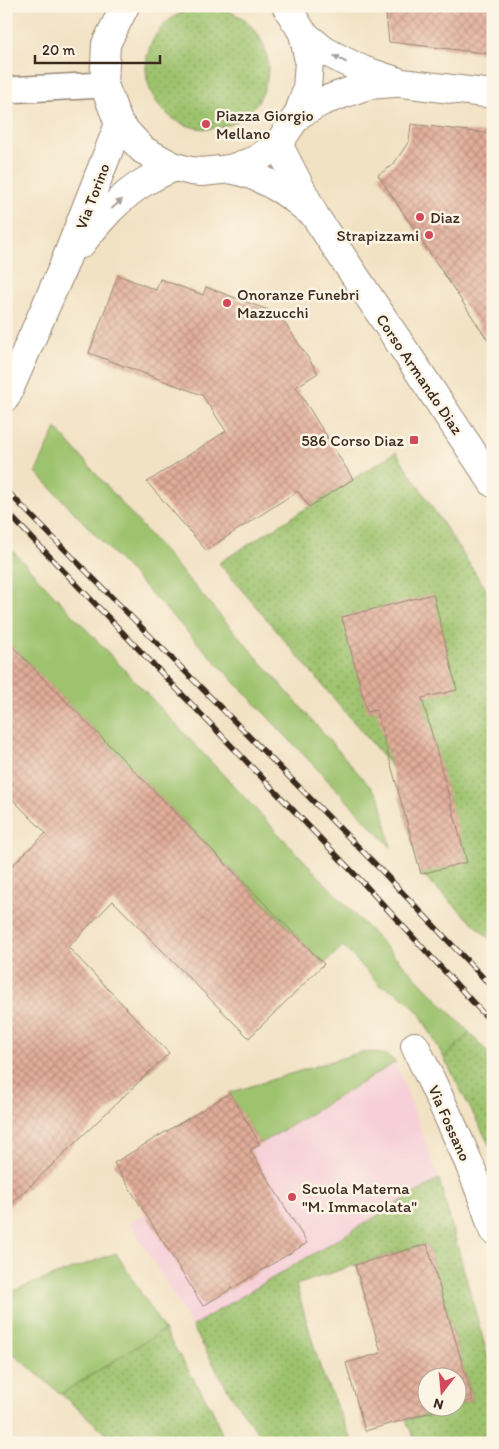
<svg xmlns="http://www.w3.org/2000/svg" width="499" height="1449" viewBox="0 0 499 1449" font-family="Itim,sans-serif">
<defs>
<pattern id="park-dots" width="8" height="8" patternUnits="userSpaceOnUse" patternTransform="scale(1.25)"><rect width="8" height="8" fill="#9ec36e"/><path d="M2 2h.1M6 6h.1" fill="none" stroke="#829f5a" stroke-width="1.8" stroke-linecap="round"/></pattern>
<pattern id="building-cross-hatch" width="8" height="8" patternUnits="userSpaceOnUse" patternTransform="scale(1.25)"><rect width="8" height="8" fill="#e2ad9a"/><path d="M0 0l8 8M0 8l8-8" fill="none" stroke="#b88d7d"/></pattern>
</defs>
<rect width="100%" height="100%" fill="#fcf5e5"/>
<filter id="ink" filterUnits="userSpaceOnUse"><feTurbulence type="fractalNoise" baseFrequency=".02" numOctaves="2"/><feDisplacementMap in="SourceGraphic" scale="10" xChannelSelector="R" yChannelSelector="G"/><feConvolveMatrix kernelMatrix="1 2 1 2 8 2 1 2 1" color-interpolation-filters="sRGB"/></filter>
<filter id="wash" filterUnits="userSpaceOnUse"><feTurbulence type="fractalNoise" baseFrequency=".0096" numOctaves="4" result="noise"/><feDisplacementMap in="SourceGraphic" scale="20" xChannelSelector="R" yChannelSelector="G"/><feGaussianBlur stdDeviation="1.12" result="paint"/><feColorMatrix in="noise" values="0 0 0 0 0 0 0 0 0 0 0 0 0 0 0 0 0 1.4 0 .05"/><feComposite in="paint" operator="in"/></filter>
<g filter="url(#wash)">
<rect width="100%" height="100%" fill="#f2e2c4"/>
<!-- built -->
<polygon fill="#f6cfd8" points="396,1062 439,1179 192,1326 130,1223"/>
<!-- grass -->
<g fill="#9ec36e" stroke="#6c7646">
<polygon points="56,428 380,798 391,847 36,472"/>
<polygon points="6,544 357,917 470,1033 444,1058 420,1014 410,1003 397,992 380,985 343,946 324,964 6,640"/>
<polygon points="373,1052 386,1055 396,1062 260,1144 229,1093 358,1053"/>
<polygon points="116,1253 164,1330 61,1394 11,1352 6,1354 6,1296 10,1292"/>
</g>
<!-- park -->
<g fill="url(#park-dots)" stroke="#6c7646">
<circle cx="207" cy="68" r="61"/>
<polygon points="396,452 493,600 493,942 421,874 392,767 219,563"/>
<polygon points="470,1033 493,1058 493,1152 444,1058"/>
<polygon points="439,1179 493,1376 493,1443 416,1443 406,1420 456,1406 473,1400 427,1244 355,1265 296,1285 321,1370 350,1437 355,1443 265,1443 231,1395 192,1326"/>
<polygon points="164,1330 213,1411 223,1437 227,1443 117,1443 61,1394"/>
</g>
<g id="blocks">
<!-- building -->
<g fill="url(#building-cross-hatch)">
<polygon points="385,6 493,6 493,54 389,42"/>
<polygon points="411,124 493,134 493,348 378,175 393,165 409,141"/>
<polygon points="118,275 156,290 160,279 203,295 206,287 279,314 318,373 296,387 353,479 309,507 298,491 206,550 147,482 226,431 202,395 89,353"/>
<polygon points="433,594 457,690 422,698 467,862 421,874 376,710 367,712 342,617"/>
<polygon points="6,640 324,964 249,1038 113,901 68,947 169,1053 6,1209 6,871 46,833 6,793"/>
<polygon points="230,1093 260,1144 250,1150 307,1243 203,1306 114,1163"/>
<polygon points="427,1244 473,1400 456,1405 456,1376 426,1376 426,1406 452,1406 365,1431 346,1363 381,1353 355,1265"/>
</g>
</g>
</g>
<g filter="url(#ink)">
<use href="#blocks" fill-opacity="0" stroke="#968671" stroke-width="1"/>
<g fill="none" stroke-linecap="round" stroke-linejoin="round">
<defs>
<polyline id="lane" points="6,90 104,85"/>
<path id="street" d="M415,1046C443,1106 474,1166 493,1230"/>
<g id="secondary">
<polyline points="303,33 325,51 344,61 363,70 402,83 493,94"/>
<polyline points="298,115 323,101 368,85 395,83"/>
<polyline points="278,144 315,216 493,483"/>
<path d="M230,169C260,175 285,190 308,210"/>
</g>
<g id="primary">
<polyline points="125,6 106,44 105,64 104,85 119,124 143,150 175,167 191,171 202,172 230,169 256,160 278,144 298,115 307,89 309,61 303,33 286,6"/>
<path d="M81,244C99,221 120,196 146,181C155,176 165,171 175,167"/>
<polyline points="6,397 63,267 119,124"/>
</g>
</defs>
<!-- lane casing -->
<use href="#lane" stroke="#968671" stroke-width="28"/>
<!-- street casing -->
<use href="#street" stroke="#968671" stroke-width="30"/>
<!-- secondary casing -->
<use href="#secondary" stroke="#968671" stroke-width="30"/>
<!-- primary casing -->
<use href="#primary" stroke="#968671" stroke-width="30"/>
<!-- lane -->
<use href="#lane" stroke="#fff" stroke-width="25"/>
<!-- street -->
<use href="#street" stroke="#fff" stroke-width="28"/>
<!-- secondary -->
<use href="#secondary" stroke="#fff" stroke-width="28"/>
<!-- primary -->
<use href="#primary" stroke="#fff" stroke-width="28"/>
<defs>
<g id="rail">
<polyline points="6,490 381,870 493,988"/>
<polyline points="6,511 366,886 493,1024"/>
</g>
</defs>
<!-- rail casing -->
<use href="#rail" stroke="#3b2a1e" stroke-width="5.5"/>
<!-- rail -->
<use href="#rail" stroke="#fcf5e5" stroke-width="4" stroke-dasharray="11" stroke-linecap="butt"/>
</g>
<!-- one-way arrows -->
<defs><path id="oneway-solid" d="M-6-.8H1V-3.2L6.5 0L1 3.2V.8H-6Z" transform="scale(1.25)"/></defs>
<g fill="#a79f9a">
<use href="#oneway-solid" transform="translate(340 59) rotate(-152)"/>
<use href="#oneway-solid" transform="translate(117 204) rotate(-41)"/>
</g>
</g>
<!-- markers -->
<g fill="#d1495b" stroke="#fcf5e5" stroke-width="2">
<circle cx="206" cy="124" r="5"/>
<circle cx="420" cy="217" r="5"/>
<circle cx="429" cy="235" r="5"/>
<circle cx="227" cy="303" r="5"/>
<rect x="409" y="435" width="10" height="10" rx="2.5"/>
<circle cx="292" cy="1197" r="5"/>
</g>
<g text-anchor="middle" stroke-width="5" stroke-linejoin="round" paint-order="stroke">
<!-- poi labels -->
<g font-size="16" fill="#3b2a1e" stroke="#fcf5e5" text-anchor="start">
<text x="216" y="121">Piazza Giorgio<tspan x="216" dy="18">Mellano</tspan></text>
<text x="430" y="223">Diaz</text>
<text x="419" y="241" text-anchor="end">Strapizzami</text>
<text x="237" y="300">Onoranze Funebri<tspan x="237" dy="18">Mazzucchi</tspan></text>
<text x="404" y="446" text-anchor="end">586 Corso Diaz</text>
<text x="302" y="1194">Scuola Materna<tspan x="302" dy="18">"M. Immacolata"</tspan></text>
</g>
<!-- street labels -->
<g font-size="16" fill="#3b2a1e" stroke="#fcf5e5">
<text transform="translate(92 196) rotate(-69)" y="6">Via Torino</text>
<text transform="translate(420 374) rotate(56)" y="6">Corso Armando Diaz</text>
<text transform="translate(450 1123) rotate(66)" y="6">Via Fossano</text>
</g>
</g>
<!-- margin -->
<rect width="499" height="1449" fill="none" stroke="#fcf5e5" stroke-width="25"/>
<!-- north arrow -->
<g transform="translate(442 1392) rotate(196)"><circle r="24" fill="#fcf5e5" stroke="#afa495"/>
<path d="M0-4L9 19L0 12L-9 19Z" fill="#d1495b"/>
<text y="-8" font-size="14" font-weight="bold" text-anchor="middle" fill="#3b2a1e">N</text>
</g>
<!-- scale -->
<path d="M35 55v8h125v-8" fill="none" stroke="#3b2a1e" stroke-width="2.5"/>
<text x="42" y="55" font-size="15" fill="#3b2a1e" stroke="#fcf5e5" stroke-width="4" paint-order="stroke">20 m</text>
</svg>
